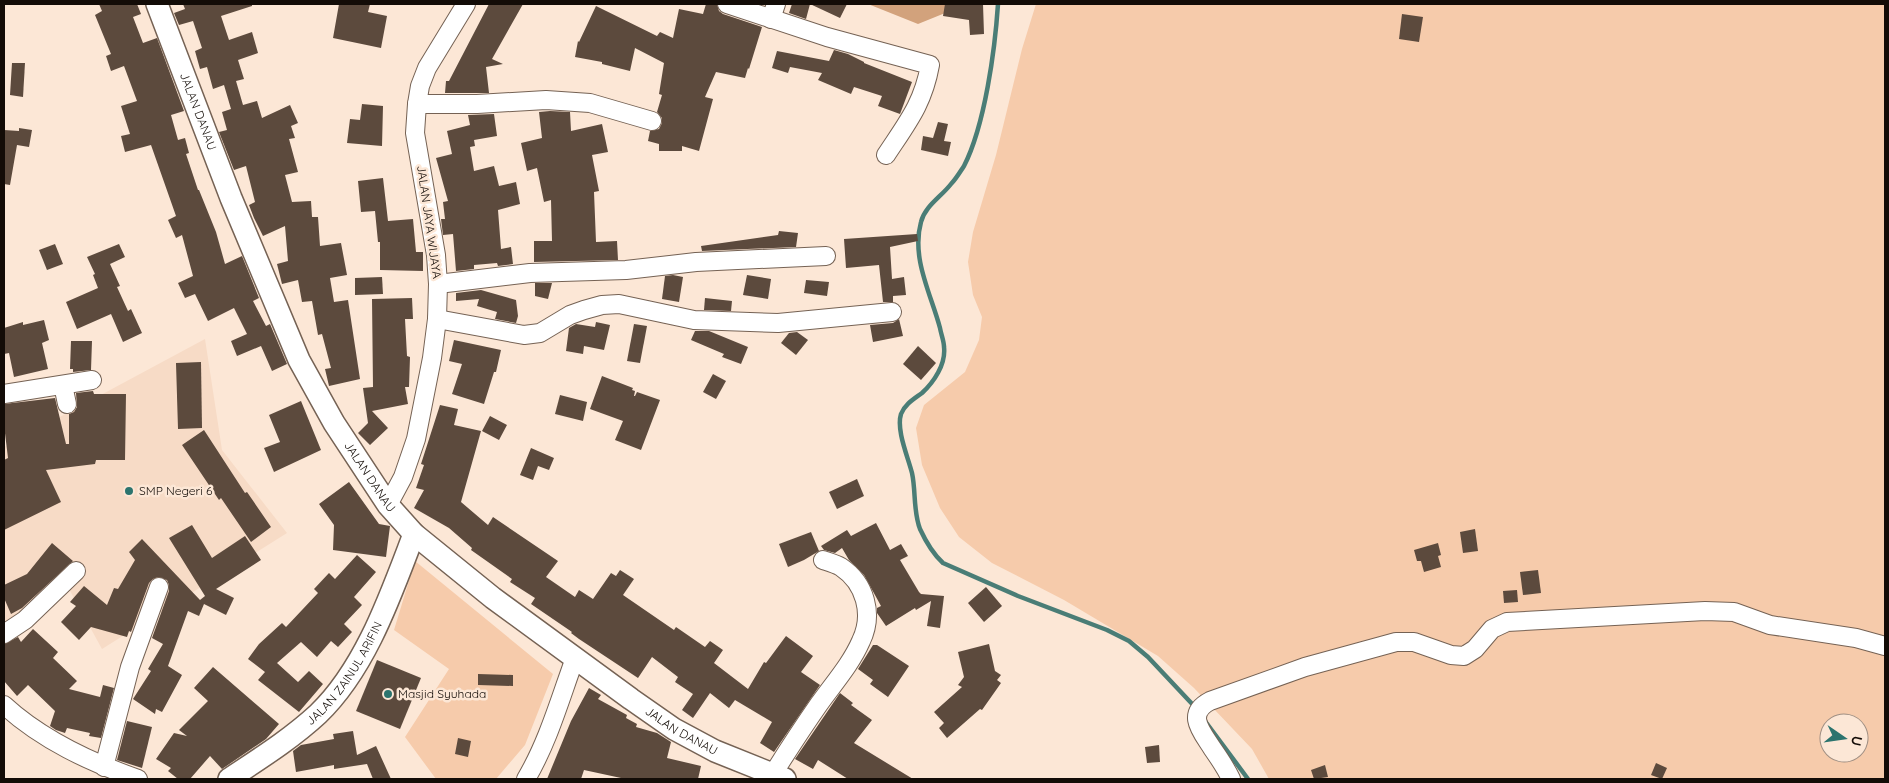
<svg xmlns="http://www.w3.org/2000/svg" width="1889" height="783" viewBox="0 0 1889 783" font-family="Quicksand,sans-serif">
<rect width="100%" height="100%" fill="#fce7d6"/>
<!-- built -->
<polygon fill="#f7dbc6" points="205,339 222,450 287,533 102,649 69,589 4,622 4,447"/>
<!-- green -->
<g fill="#f6cbab" fill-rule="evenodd">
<path d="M1036,4H1885V779H1269L1252,749L1194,688L1158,656L1064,600L992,563L959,537L940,508L922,465L916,428L924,405L965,372L979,340L982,317L973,295L968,262L973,232L996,155L1022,49ZM1829,723H1859V753H1829Z"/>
<polygon points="415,561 553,674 525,745 496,779 436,779 405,737 449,669 394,630"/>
</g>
<!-- forest -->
<polygon fill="#d2a27c" points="868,4 984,4 955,9 918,24"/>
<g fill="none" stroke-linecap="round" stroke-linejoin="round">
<!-- stream -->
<g stroke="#4a7d76" stroke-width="4.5">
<path d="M998,4C995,49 985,125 964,166C960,172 956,179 951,184C941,197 925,206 921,222C911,258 931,294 940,328C941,334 944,341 944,347C946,364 934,382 922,393C914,399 905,404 901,414C896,430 908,457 912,473C916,491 913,511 920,529C926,542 932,553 943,563L1018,596L1107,630L1129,641L1148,657L1195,707"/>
<polyline points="1205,721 1248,779"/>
</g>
</g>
<!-- building -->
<g fill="#5c4a3d">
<polygon points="99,4 137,4 141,14 133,17 143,43 157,38 184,111 171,115 178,140 185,138 189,153 186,154 198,190 199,190 216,232 225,264 242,256 259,298 253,301 266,326 270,324 287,364 272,371 261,346 237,356 231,341 247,334 234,308 208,321 195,294 185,298 178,283 193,276 182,235 176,238 168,220 176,216 151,145 125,152 121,136 130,134 121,106 137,101 124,66 111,71 106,56 111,54 95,15 102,11"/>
<polygon points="183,4 252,4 252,6 221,16 229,40 252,32 258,53 238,60 244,79 236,81 243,105 257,101 262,118 290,105 298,123 291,126 295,138 289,139 298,172 285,175 292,202 311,201 312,217 318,217 320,246 341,243 347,275 330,278 334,302 348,300 360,379 329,386 325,369 331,368 322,334 318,335 312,301 302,302 298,280 282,284 277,264 288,261 285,226 263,236 254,218 249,205 255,202 246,166 234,170 219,132 227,130 222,112 231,109 224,85 213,89 207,67 200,69 195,51 202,48 193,21 179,25 174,13 185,9"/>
<polygon points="339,4 370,4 368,12 387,16 381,48 333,38"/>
<polygon points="489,4 523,4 492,59 503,64 486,67 489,93 445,93 446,81 449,81"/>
<polygon points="706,4 717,4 719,11 723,14 762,27 749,69 748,68 745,78 716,72 705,97 713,99 699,151 682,146 682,151 659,151 659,144 648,141 650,131 659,129 662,123 662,118 657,112 662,95 659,94 664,63 635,48 630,71 602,64 602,62 575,57 578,41 579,42 596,6 657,36 660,32 673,38 679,9 703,14"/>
<polygon points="792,4 847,4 840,18 810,4 806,19 789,13"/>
<polygon points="945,4 983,4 984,34 970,35 969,20 943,16"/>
<polygon points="1402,14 1423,17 1419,42 1399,39"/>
<polygon points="834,50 848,54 864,62 864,63 912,82 900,114 878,106 882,96 854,87 851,94 818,80 822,73 790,67 788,73 772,68 777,51 829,61"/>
<polygon points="12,63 25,63 23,97 10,95"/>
<polygon points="362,104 383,106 382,146 347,143 350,119 360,120"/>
<polygon points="550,111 570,112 571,131 602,124 608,152 592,155 599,191 594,192 596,242 617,241 618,260 534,262 534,241 552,241 551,200 544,202 537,168 527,171 521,143 542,138 539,112"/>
<polygon points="494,114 497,136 474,140 475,146 470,147 474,171 494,166 499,186 516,182 520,204 498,210 501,249 511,247 513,264 498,266 497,263 474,265 474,269 456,271 453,234 443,235 441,219 445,219 443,202 448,201 436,158 452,154 447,131 470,125 468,115"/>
<polygon points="938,122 948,124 944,141 951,142 948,156 921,150 923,136 933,138"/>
<polygon points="19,128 32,130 29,147 17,145 10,185 4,184 4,130 19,131"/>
<polygon points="383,178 388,221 413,219 416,252 423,252 423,271 380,270 380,242 378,242 375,211 361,212 358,181"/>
<polygon points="779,231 798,233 796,247 702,251 701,246 778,235"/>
<polygon points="917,234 918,241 890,247 892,279 904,277 906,295 893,296 893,302 883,302 879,265 846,268 844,239"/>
<polygon points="55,244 63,264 47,270 39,250"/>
<polygon points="119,244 125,257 110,264 120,286 117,287 128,311 131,309 142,333 123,342 111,314 77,329 66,302 98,288 93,275 95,274 87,257"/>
<polygon points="673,275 683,277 679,302 662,299 665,276"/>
<polygon points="747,275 771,279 768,299 743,295"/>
<polygon points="382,277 383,294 355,295 355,278"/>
<polygon points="806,280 829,282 827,296 804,293"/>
<polygon points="535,283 552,283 548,299 535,296"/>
<polygon points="481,290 516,300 518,316 516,323 495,319 497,312 477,306 479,299 456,301 456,293"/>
<polygon points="412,298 413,319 405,319 407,356 410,357 409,387 405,387 408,404 372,411 388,428 370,445 358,433 368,423 363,388 373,387 372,299"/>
<polygon points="705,298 732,301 731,311 704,310"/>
<polygon points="899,319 903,336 873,342 870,325 893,323"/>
<polygon points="44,320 49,340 42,343 48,369 14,377 9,353 4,354 4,328 23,322 23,325"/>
<polygon points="596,322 610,325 604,350 584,346 583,354 566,351 569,328 576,324 595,327"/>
<polygon points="634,324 647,326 640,363 627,361"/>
<polygon points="695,331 709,331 748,347 741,364 722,357 724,354 691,340"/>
<polygon points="797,332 808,340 796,355 781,343 789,333"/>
<polygon points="454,340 501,350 496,372 494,372 484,404 452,394 462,364 449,361"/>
<polygon points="71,341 92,341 91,370 73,372 73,369 70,369"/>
<polygon points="918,346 936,363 921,380 903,364"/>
<polygon points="201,362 202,428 178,429 176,363"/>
<polygon points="713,374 726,381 716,399 703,392"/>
<polygon points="602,376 633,388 632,390 635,391 634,396 635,396 637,392 660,400 641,450 615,440 623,421 590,409"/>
<polygon points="93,391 94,394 126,394 125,460 96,460 95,464 46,470 61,502 4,530 4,460 8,458 4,425 4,404 55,398 66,444 69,444 69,414 74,412 77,407 76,393"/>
<polygon points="560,395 587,402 583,421 555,414"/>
<polygon points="301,401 321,450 274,472 264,448 280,442 269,415"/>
<polygon points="440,405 458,409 454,425 481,431 461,502 488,525 493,517 558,561 546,577 575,597 579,590 593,599 611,573 616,576 620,570 634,579 623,595 674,630 676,627 705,647 710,641 723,650 714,663 748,689 764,662 766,663 786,636 813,656 801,672 820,685 774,752 760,743 772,722 735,700 729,708 710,693 693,718 682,710 693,694 675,682 678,677 652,657 638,678 579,639 571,633 572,632 531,604 535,598 510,582 512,579 471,550 472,548 449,528 414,508 424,490 416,488 424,465 421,464"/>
<polygon points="490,416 507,425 499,440 482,431"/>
<polygon points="204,430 245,493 247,492 271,527 251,542 221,498 219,500 182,445"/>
<polygon points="531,448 554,458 549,470 538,466 533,480 520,475"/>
<polygon points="857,479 864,496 837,509 829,492"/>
<polygon points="349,482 379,524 390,526 386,557 333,550 334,525 319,504"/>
<polygon points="876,523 890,550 901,544 908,556 900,560 919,592 921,594 944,596 940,628 927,626 931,601 916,610 915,608 886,626 877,613 877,608 881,606 864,575 849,560 842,548 835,553 824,550 821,546 847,530 851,536"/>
<polygon points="192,525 212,558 245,536 261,560 216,589 234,598 226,615 204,604 199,616 188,611 168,666 182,675 162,712 156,709 155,714 133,699 151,671 148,669 163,644 152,638 169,591 169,585 167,580 158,577 153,579 149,583 131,632 129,631 127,637 91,627 79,640 61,622 76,606 70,602 84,586 107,605 114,588 118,589 135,560 129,552 142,539 200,600 205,596 169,538"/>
<polygon points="1475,529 1478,551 1463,553 1460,532"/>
<polygon points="811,532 819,551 804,560 788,567 779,544"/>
<polygon points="52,543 73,561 22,608 11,614 4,598 4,585 27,574"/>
<polygon points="1438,543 1441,555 1438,556 1441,567 1424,572 1421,561 1417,561 1414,550"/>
<polygon points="357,555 376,572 354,597 362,605 344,624 352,632 338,647 331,641 317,657 301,642 277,663 298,682 309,671 323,684 299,712 258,680 265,672 248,659 259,644 282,623 286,627 318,593 314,589 329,573 335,579"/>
<polygon points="1538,570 1541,593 1523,595 1520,572"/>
<polygon points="986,587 1002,606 984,622 968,603"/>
<polygon points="1517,590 1518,602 1504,603 1503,591"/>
<polygon points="33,629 58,652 53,658 77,681 69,689 100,697 103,685 114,688 101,738 89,736 90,733 67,728 65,733 56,730 50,726 55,711 28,685 17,696 4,681 4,644 18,637 21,642"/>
<polygon points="989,644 995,671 1001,675 997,680 1001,683 982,710 980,709 947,738 939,728 944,723 934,712 962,687 958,685 964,677 958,652"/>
<polygon points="873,645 877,645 909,666 888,697 870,684 873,680 858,669"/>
<polygon points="377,660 421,678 400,729 356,711"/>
<polygon points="213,667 279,724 266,739 222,769 210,756 190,779 178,779 168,771 171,768 156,759 174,733 187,736 179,730 208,701 194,688"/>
<polygon points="478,674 513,675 513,686 478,685"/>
<polygon points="589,688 601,695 598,699 627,715 626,718 637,724 636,727 657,733 671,742 667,758 701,766 698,779 620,779 621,778 584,770 581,779 547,779 571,721"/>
<polygon points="840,693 853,703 851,705 872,720 854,743 913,779 848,779 818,760 813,769 795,759"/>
<polygon points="127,721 152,727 142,768 117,760"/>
<polygon points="353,731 357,755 376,746 391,779 373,779 367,764 334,769 334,765 296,772 293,751 301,745 334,739 333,734"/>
<polygon points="458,738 471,741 468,757 455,754"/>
<polygon points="1159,745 1160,762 1147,763 1145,747"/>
<polygon points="1656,763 1667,768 1662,779 1651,775"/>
<polygon points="1325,765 1328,777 1314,779 1311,770"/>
</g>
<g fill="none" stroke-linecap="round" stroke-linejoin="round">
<defs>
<g id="minor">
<path d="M727,4L827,37L930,65C923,104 907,123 886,155"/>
<polyline points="771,19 776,4"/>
<polyline points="417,104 477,104 546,100 590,103 652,121"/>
<polyline points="438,284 530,273 626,270 696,262 826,256"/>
<polyline points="437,319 524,335 540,333 570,315 584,310 602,305 619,304 694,320 778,323 892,312"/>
<polyline points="63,385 67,404"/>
<polyline points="4,394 92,380"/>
<polyline points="388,505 403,477 416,439 432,358 437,319 438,284 436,255 415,133 417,104 420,86 427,68 466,4"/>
<polyline points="4,634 25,620 76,571"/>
<path d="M4,705C42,740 90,762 138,779"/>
<polyline points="104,767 130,667 159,587"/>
<path d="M773,774C788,750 803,727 819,704C834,683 851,664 861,641C874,614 865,583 841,567C836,564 829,562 823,560"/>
<path d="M526,779C548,742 560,699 575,658"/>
<path d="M1231,779C1226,768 1219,758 1212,748C1202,732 1185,714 1210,701L1305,667L1396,642H1414L1451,655L1464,656L1475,649L1492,629L1507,622L1705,611L1734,612L1770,625L1856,638L1885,646"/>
</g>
<g id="tertiary">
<path id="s1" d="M157,4L231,198L299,360L334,423L388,505L414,534L493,598L631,699L674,729L715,751L785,779"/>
<path id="s2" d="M229,779C259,759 291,739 318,714C366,668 391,594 414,534"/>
</g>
</defs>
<!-- minor casing -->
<use href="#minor" stroke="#756254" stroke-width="20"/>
<!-- tertiary casing -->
<use href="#tertiary" stroke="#756254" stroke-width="24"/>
<!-- minor -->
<use href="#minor" stroke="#fff" stroke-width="18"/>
<!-- tertiary -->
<use href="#tertiary" stroke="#fff" stroke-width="21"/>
</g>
<!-- markers -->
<g fill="#2c746e" stroke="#fce7d6" stroke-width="2">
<circle cx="129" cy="491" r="5"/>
<circle cx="388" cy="694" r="5"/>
</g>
<g text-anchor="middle" stroke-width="5" stroke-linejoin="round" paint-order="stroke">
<!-- street labels -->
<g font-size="12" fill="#130c07" stroke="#fce7d6">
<text dy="4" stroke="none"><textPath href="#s1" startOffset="115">JALAN DANAU</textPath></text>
<text transform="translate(429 222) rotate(82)" y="4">JALAN JAYA WIJAYA</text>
<text dy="4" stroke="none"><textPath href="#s1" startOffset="520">JALAN DANAU</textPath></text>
<text dy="4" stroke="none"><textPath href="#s2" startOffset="159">JALAN ZAINUL ARIFIN</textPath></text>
<text dy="4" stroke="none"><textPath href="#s1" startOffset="925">JALAN DANAU</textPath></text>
</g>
<!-- poi labels -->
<g font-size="12" fill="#130c07" stroke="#fce7d6" text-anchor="start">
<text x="139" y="495">SMP Negeri 6</text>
<text x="398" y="698">Masjid Syuhada</text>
</g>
</g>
<!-- border -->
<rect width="1889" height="783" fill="none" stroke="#130c07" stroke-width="10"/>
<!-- north arrow -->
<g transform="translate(1844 738) rotate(103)"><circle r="24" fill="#fce7d6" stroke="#9f8f83"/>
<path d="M0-4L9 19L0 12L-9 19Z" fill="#2c746e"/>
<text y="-8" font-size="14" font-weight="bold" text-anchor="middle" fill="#130c07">U</text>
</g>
</svg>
